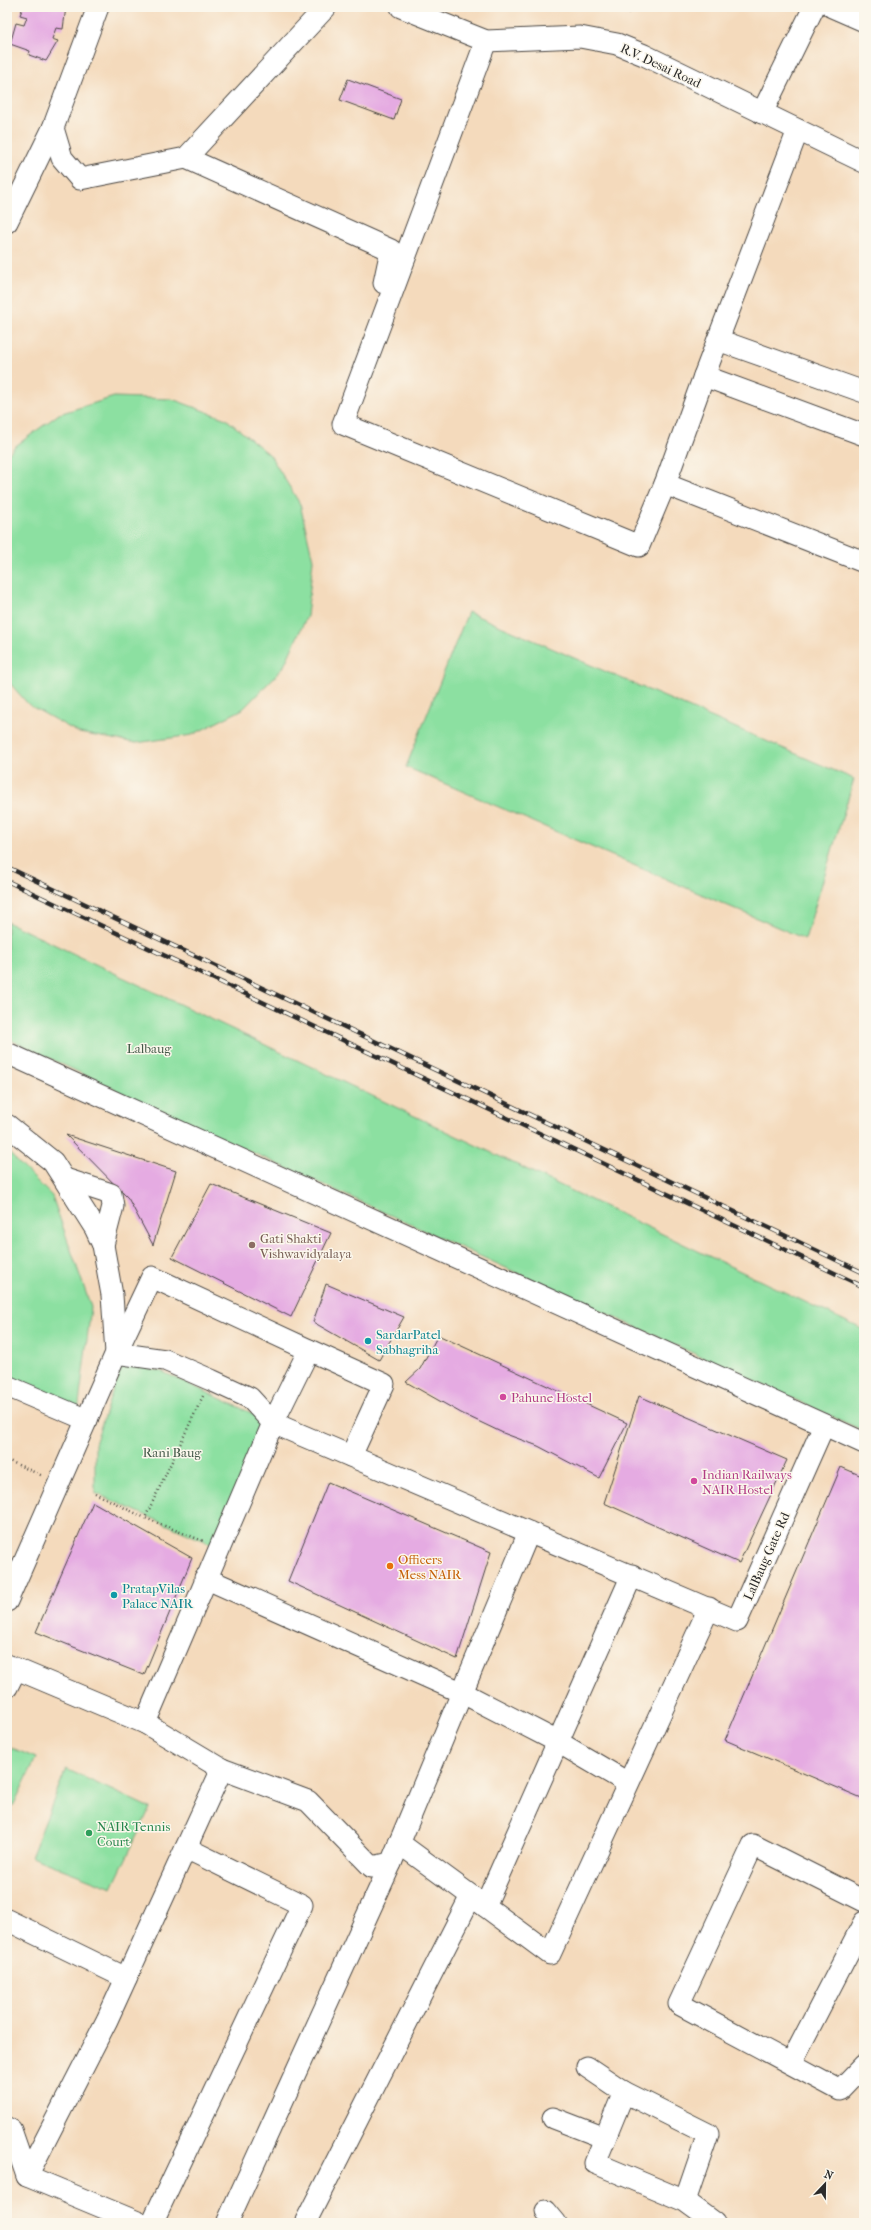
<svg xmlns="http://www.w3.org/2000/svg" width="871" height="2230" viewBox="0 0 871 2230" font-family="'IM FELL French Canon',serif">
<rect width="100%" height="100%" fill="#fbf7ec"/>
<filter id="ink" filterUnits="userSpaceOnUse"><feTurbulence type="fractalNoise" baseFrequency=".025" numOctaves="2"/><feDisplacementMap in="SourceGraphic" scale="8" xChannelSelector="R" yChannelSelector="G"/><feConvolveMatrix kernelMatrix="1 2 1 2 8 2 1 2 1" color-interpolation-filters="sRGB"/></filter>
<filter id="wash" filterUnits="userSpaceOnUse"><feTurbulence type="fractalNoise" baseFrequency=".012" numOctaves="4" result="noise"/><feDisplacementMap in="SourceGraphic" scale="16" xChannelSelector="R" yChannelSelector="G"/><feGaussianBlur stdDeviation="0.9" result="paint"/><feColorMatrix in="noise" values="0 0 0 0 0 0 0 0 0 0 0 0 0 0 0 0 0 1.4 0 .05"/><feComposite in="paint" operator="in"/></filter>
<g filter="url(#wash)">
<rect width="100%" height="100%" fill="#f4dabc"/>
<!-- green -->
<g fill="#8ce0a1" stroke="#5c8666">
<polygon points="114,397 172,399 226,419 270,455 300,504 313,560 307,616 283,668 243,709 192,735 136,743 79,733 29,705 7,680 7,456 13,448 59,414"/>
<polygon points="468,612 854,779 805,939 406,767"/>
<polygon points="7,922 864,1330 864,1431 135,1099 7,1038"/>
<polygon points="7,1151 52,1196 91,1307 78,1412 7,1380"/>
<polygon points="122,1362 163,1372 273,1423 211,1544 95,1493 95,1444"/>
<polygon points="7,1746 36,1758 7,1819"/>
<polygon points="66,1769 150,1808 112,1888 31,1857"/>
</g>
<g id="blocks">
<!-- building -->
<g fill="#e5abe2">
<polygon points="23,7 66,7 63,29 56,28 52,39 58,41 46,61 29,55 30,51 10,44 16,23 24,25 27,17 20,15"/>
<polygon points="615,7 632,7 630,13"/>
<polygon points="348,79 401,99 394,120 340,100"/>
<polygon points="66,1135 176,1171 153,1245 128,1198"/>
<polygon points="211,1184 331,1233 291,1317 172,1257"/>
<polygon points="326,1284 404,1317 379,1360 313,1322"/>
<polygon points="438,1335 627,1423 599,1478 538,1446 503,1433 461,1413 406,1382 420,1369"/>
<polygon points="639,1396 787,1460 739,1563 604,1503"/>
<polygon points="841,1467 864,1477 864,1799 725,1740"/>
<polygon points="328,1482 491,1552 457,1659 288,1581"/>
<polygon points="93,1502 192,1558 144,1675 36,1632"/>
</g>
</g>
</g>
<g filter="url(#ink)">
<use href="#blocks" fill-opacity="0" stroke="#494541" stroke-width="1"/>
<g fill="none" stroke-linecap="round" stroke-linejoin="round">
<defs>
<g id="minor">
<polyline points="98,7 53,128 62,158 80,179 186,158"/>
<polyline points="326,7 186,158 391,250 384,283"/>
<polyline points="401,7 486,41 580,37 617,44 644,55 864,162"/>
<polyline points="832,7 864,21"/>
<polyline points="486,41 343,424 639,546 665,484 704,376 798,130"/>
<polyline points="762,113 814,7"/>
<polyline points="7,222 53,128"/>
<polyline points="718,340 864,392"/>
<polyline points="704,376 864,435"/>
<polyline points="665,484 864,562"/>
<polyline points="7,1053 864,1443"/>
<polyline points="7,1125 53,1162 95,1228 103,1245 112,1295 116,1353"/>
<polyline points="65,1179 111,1194 113,1206 103,1245"/>
<polyline points="309,1350 384,1384 351,1456"/>
<polyline points="7,1386 87,1420"/>
<polyline points="529,1532 391,1863 372,1867 308,1801 222,1769 145,1723 273,1423 737,1621 824,1425"/>
<polyline points="205,1578 461,1692 558,1742 628,1783"/>
<polyline points="7,1601 116,1353 152,1277 309,1350 273,1423 250,1398 211,1380 165,1360 116,1353"/>
<polyline points="7,1665 145,1723"/>
<polyline points="7,1687 16,1669"/>
<polyline points="399,1843 485,1906 632,1575"/>
<polyline points="864,1901 753,1845 679,2004 840,2090 864,2065"/>
<polyline points="485,1906 550,1954 709,1608"/>
<polyline points="7,1920 126,1978"/>
<polyline points="791,2063 864,1922"/>
<polyline points="587,2067 624,2092"/>
<polyline points="553,2118 605,2138"/>
<polyline points="7,2128 11,2130 27,2176"/>
<polyline points="685,2201 708,2134 624,2092 595,2163 685,2201 715,2223"/>
<polyline points="546,2211 556,2223"/>
<polyline points="140,2223 27,2176 107,2020 222,1769"/>
<polyline points="152,2223 302,1905 186,1848"/>
<polyline points="227,2223 391,1863"/>
<polyline points="305,2223 471,1896"/>
</g>
</defs>
<!-- minor casing -->
<use href="#minor" stroke="#494541" stroke-width="23"/>
<!-- path -->
<g stroke="#494541" stroke-width="2.5" stroke-dasharray="1 3" stroke-linecap="butt">
<polyline points="203,1396 145,1518 203,1541"/>
<polyline points="7,1460 43,1476"/>
<polyline points="95,1493 145,1518"/>
</g>
<!-- minor -->
<use href="#minor" stroke="#fff" stroke-width="21"/>
<defs>
<g id="rail">
<polyline points="7,867 864,1273"/>
<polyline points="7,881 864,1287"/>
</g>
</defs>
<!-- rail casing -->
<use href="#rail" stroke="#2b2b2b" stroke-width="4.5"/>
<!-- rail -->
<use href="#rail" stroke="#fbf7ec" stroke-width="3" stroke-dasharray="9" stroke-linecap="butt"/>
</g>
</g>
<!-- markers -->
<circle fill="#8d6e63" stroke="#fbf7ec" stroke-width="1.5" cx="252" cy="1245" r="4"/>
<g fill="#0f9aa8" stroke="#fbf7ec" stroke-width="1.5">
<circle cx="368" cy="1341" r="4"/>
<circle cx="114" cy="1595" r="4"/>
</g>
<g fill="#d1479c" stroke="#fbf7ec" stroke-width="1.5">
<circle cx="503" cy="1397" r="4"/>
<circle cx="694" cy="1481" r="4"/>
</g>
<circle fill="#e8710a" stroke="#fbf7ec" stroke-width="1.5" cx="390" cy="1566" r="4"/>
<circle fill="#2e9e5b" stroke="#fbf7ec" stroke-width="1.5" cx="89" cy="1833" r="4"/>
<g text-anchor="middle" stroke-width="3" stroke-linejoin="round" paint-order="stroke">
<!-- street labels -->
<g font-size="13" fill="#2b2b2b" stroke="#fbf7ec">
<text transform="translate(661 65) rotate(25)" y="5">R.V. Desai Road</text>
<text transform="translate(766 1556) rotate(-66)" y="5">LalBaug Gate Rd</text>
</g>
<!-- park labels -->
<g font-size="13" fill="#435848" stroke="#fbf7ec">
<text x="149" y="1053">Lalbaug</text>
<text x="172" y="1457">Rani Baug</text>
</g>
<!-- education labels -->
<g font-size="13" fill="#785e54" stroke="#fbf7ec" text-anchor="start">
<text x="260" y="1243">Gati Shakti<tspan x="260" dy="15">Vishwavidyalaya</tspan></text>
</g>
<!-- culture labels -->
<g font-size="13" fill="#0d838f" stroke="#fbf7ec" text-anchor="start">
<text x="376" y="1339">SardarPatel<tspan x="376" dy="15">Sabhagriha</tspan></text>
<text x="122" y="1593">PratapVilas<tspan x="122" dy="15">Palace NAIR</tspan></text>
</g>
<!-- hotel labels -->
<g font-size="13" fill="#b23c85" stroke="#fbf7ec" text-anchor="start">
<text x="511" y="1402">Pahune Hostel</text>
<text x="702" y="1479">Indian Railways<tspan x="702" dy="15">NAIR Hostel</tspan></text>
</g>
<!-- food labels -->
<g font-size="13" fill="#c56008" stroke="#fbf7ec" text-anchor="start">
<text x="398" y="1564">Officers<tspan x="398" dy="15">Mess NAIR</tspan></text>
</g>
<!-- leisure labels -->
<g font-size="13" fill="#27864d" stroke="#fbf7ec" text-anchor="start">
<text x="97" y="1831">NAIR Tennis<tspan x="97" dy="15">Court</tspan></text>
</g>
</g>
<!-- margin -->
<rect width="871" height="2230" fill="none" stroke="#fbf7ec" stroke-width="24"/>
<!-- north arrow -->
<g transform="translate(825 2184) rotate(22)" stroke="#fbf7ec" stroke-width="3" paint-order="stroke">
<path d="M0-3L7 15L0 10L-7 15Z" fill="#2b2b2b"/>
<text y="-6" font-size="11" font-weight="bold" text-anchor="middle" fill="#2b2b2b">N</text>
</g>
</svg>
